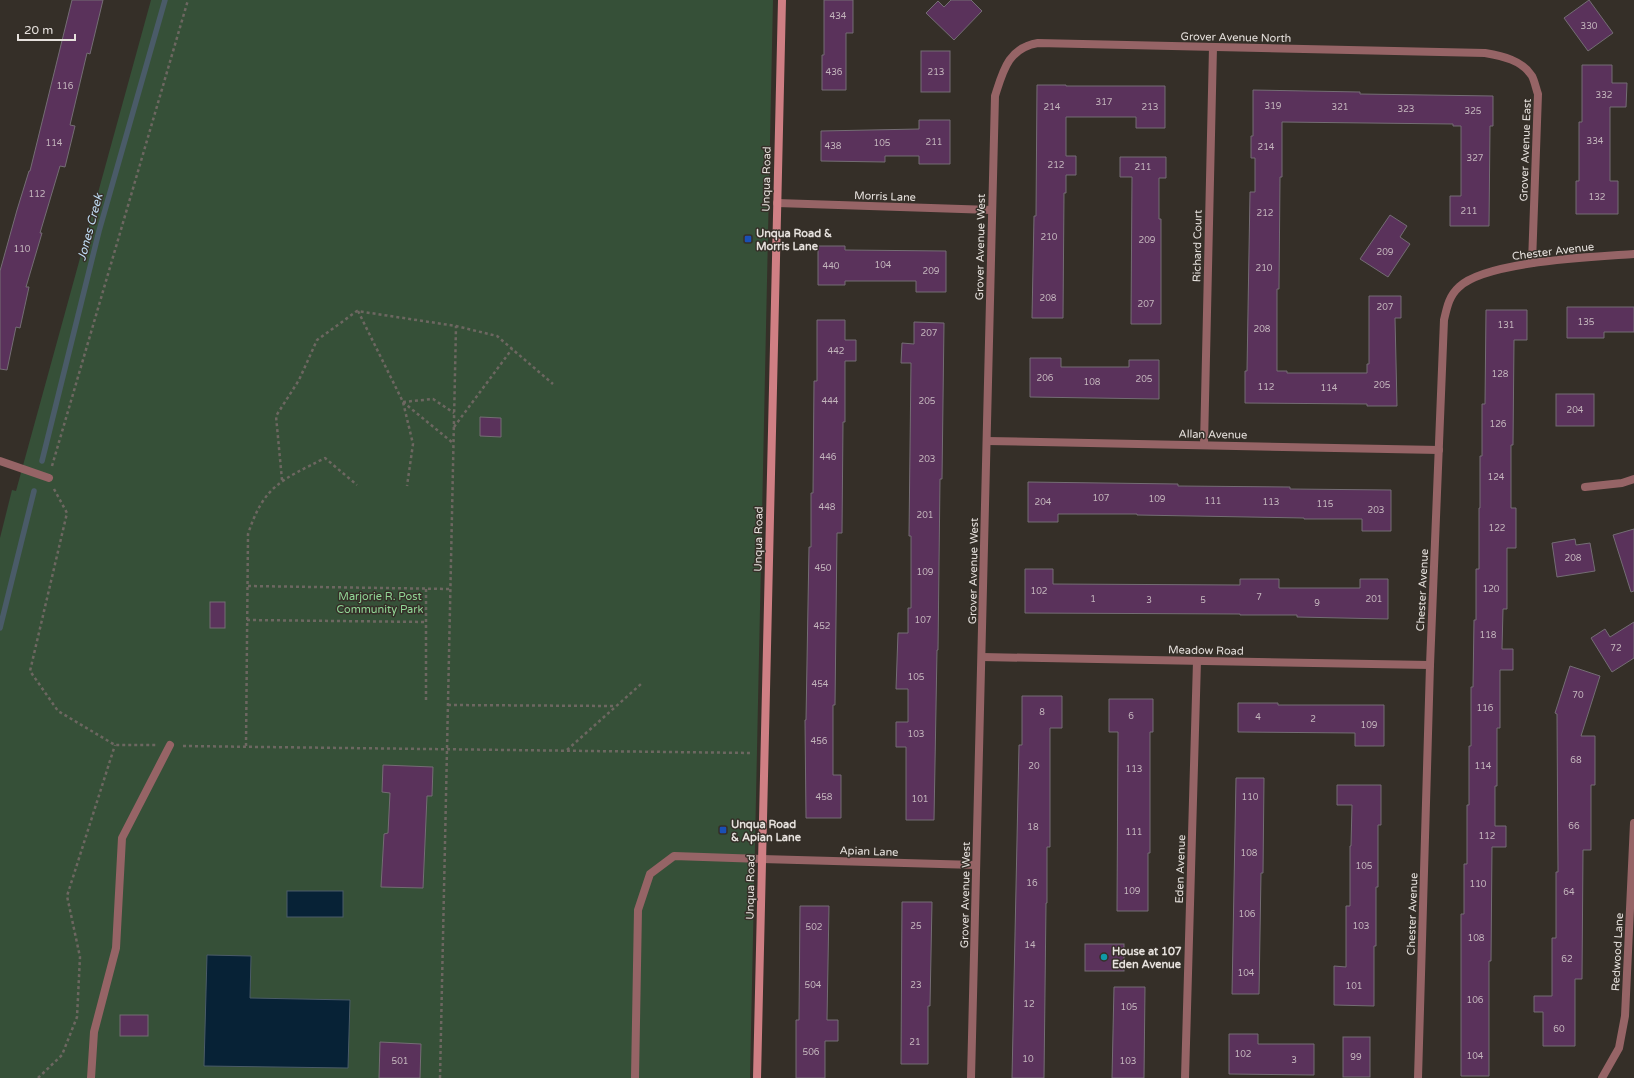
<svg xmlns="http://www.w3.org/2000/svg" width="1634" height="1078" viewBox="0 0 1634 1078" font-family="'Varela Round',sans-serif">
<rect width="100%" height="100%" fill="#352f28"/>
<!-- green -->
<polygon fill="#365038" points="151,0 773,0 750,1078 0,1078 0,538 12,490 16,491"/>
<!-- water -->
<g fill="#072236" stroke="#4a5b68">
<rect x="287" y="891" width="56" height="26"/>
<polygon points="207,955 251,956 250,998 350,1000 348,1068 204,1066"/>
</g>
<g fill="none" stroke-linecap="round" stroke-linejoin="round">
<!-- stream -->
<g stroke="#4a5b68" stroke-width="5.5">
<polyline points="42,461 99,231 165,0"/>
<polyline points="0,628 34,491"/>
</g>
</g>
<!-- building -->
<g fill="#5a325b" stroke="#746d74">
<polygon points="72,0 103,0 90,54 87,53 70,125 75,126 65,167 60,166 40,233 42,233 26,287 29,287 20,328 16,327 7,370 0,369 0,271 17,210 29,171 30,171"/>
<polygon points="824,0 853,0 853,33 846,33 846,90 822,90 822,55 824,55"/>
<polygon points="951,0 971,0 982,11 954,40 926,13 938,1 944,7"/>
<polygon points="1589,0 1613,33 1588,51 1564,18"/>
<rect x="921" y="51" width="29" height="41"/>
<polygon points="1582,65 1612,65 1612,83 1627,83 1626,107 1610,107 1610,181 1618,181 1618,214 1576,214 1576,181 1579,181 1579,122 1582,122"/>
<polygon points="1037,85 1066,85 1066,86 1165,86 1165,128 1136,128 1136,117 1066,117 1066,156 1076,156 1076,175 1066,175 1066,193 1064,193 1063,318 1032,318 1034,216 1036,216"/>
<polygon points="1253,90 1360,92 1360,94 1493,96 1493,126 1490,126 1489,226 1450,226 1450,196 1461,196 1461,126 1453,126 1453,124 1282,122 1282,177 1280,177 1279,289 1277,289 1277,371 1287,371 1287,373 1367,373 1367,364 1369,364 1369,296 1401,296 1401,318 1395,318 1397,406 1367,406 1367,404 1245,403 1245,371 1247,371 1250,192 1255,192 1255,158 1251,158 1251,136 1253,136"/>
<polygon points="919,120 950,120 950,164 919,164 919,156 885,156 885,162 821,161 821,131 919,129"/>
<polygon points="1120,157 1166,157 1166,178 1159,178 1159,219 1161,219 1161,324 1131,324 1132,177 1120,177"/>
<polygon points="1390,215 1407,226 1400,237 1410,244 1388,277 1360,259"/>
<polygon points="818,246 845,246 845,250 946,251 946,292 916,292 916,281 845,281 845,285 818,285"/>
<polygon points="1567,307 1634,307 1634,332 1604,332 1604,338 1567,338"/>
<polygon points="1486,310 1527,310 1527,340 1514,340 1513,445 1511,445 1511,508 1516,508 1516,548 1507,548 1507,609 1503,609 1502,649 1513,649 1513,670 1500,670 1500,728 1497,728 1497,786 1495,786 1495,826 1506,826 1506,847 1492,847 1491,961 1489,961 1489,1076 1461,1076 1461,914 1464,914 1464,864 1467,864 1467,805 1469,805 1469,746 1471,746 1471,687 1473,687 1474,620 1476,620 1476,569 1479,569 1479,508 1480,508 1480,456 1482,456 1482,404 1485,404"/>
<polygon points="817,320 845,320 845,340 856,340 856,361 845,361 845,422 843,422 842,533 837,533 835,705 833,705 833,775 841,775 841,818 806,818 805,720 806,720 809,547 811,547 811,493 813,493 814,381 817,381"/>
<polygon points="914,322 944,323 942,479 940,479 938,650 937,650 934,820 906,820 906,747 896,747 896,722 908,722 908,689 896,689 898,633 908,633 908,608 911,608 911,536 909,536 911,363 901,363 902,343 914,344"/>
<polygon points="1030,358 1061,358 1061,367 1129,367 1129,360 1159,360 1159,399 1030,397"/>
<rect x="1556" y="394" width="38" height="32"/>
<polygon points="480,417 501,418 501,437 480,436"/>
<polygon points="1028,482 1178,484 1178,486 1290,487 1290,489 1391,490 1391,531 1362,531 1362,519 1304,519 1304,518 1137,515 1137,514 1058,514 1058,522 1028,522"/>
<polygon points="1634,529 1634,591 1631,592 1613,535"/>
<polygon points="1575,539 1576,545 1590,543 1595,571 1557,577 1552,543"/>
<polygon points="1025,569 1053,569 1053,584 1240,585 1240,579 1279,579 1279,588 1360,588 1360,579 1388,579 1388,619 1297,617 1297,615 1240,615 1240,614 1025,613"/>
<rect x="210" y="602" width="15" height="26"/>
<polygon points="1634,622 1634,658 1612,672 1591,638 1605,629 1610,637"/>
<polygon points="1570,666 1600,676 1581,736 1595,736 1595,785 1591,785 1591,850 1583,850 1582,979 1575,979 1575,1046 1543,1046 1543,1012 1534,1012 1534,996 1552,996 1552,938 1556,938 1556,872 1558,872 1557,714 1555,713"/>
<polygon points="1022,696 1062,696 1062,728 1050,728 1050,847 1047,847 1047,903 1046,903 1044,1078 1012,1078 1019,745 1022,745"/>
<polygon points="1109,699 1153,699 1153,732 1150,732 1150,853 1148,853 1148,911 1117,911 1118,732 1109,732"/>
<polygon points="1238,703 1278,703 1278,705 1384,705 1384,746 1355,746 1355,733 1238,732"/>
<polygon points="383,765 433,767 432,796 427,796 423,888 381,887 384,834 388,833 390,793 382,792"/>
<polygon points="1236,778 1264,778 1263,873 1261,873 1259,994 1232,994"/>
<polygon points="1337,785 1381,785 1381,825 1378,825 1378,887 1376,887 1376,946 1374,946 1374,1006 1334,1005 1334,966 1346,967 1346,906 1350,906 1350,846 1351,846 1352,805 1337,805"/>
<polygon points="902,902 932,902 930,1006 928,1006 928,1064 901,1064"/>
<polygon points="800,906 829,906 827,1020 838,1020 838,1041 825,1041 825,1078 796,1078 796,1020 799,1020"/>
<rect x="1085" y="944" width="39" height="27"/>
<polygon points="1114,987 1145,987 1144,1078 1112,1078"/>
<rect x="120" y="1015" width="28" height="21"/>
<polygon points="1229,1034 1258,1034 1258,1044 1314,1044 1314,1075 1229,1074"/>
<rect x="1343" y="1037" width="27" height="40"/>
<polygon points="380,1042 421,1044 420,1078 379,1078"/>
</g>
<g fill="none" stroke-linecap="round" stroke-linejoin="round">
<!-- path -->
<g stroke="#6d6761" stroke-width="2.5" stroke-dasharray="3 3" stroke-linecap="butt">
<polyline points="358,311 403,402 413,444 407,486"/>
<polyline points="403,402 453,443"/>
<polyline points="403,402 433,399 454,413"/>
<polyline points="454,427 512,349"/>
<polyline points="52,466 188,0"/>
<polyline points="282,480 276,416 299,380 317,340 357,311 456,326 497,336 553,384"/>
<polyline points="54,489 67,513 30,671 58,711 115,745 156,745"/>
<polyline points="248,586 451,589"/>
<polyline points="426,589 426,702"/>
<polyline points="247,620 427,622"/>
<polyline points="448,705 614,706"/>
<polyline points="183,746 752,753"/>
<path d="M246,746L248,534C264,485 282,480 325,458L357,485"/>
<polyline points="567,750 641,684"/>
<polyline points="38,1078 62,1055 77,1017 80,957 67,896 115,745"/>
<polyline points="440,1078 456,326"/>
</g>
<!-- lane -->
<g stroke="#966466" stroke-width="8">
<polyline points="91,1078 94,1032 116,948 122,838 170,745"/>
<polyline points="635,1078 638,910 650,874 674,856 762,859"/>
</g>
<!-- street -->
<g stroke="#966466" stroke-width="8">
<polyline points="777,203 992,210"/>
<polyline points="987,441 1439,450"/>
<polyline points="1204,445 1213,47"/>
<polyline points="0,461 49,478"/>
<polyline points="1585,487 1622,483 1634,479"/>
<polyline points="982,657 1430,665"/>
<polyline points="762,859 976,865"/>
<path d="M971,1078L995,96C1003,71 1008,48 1038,43L1485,53C1502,56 1522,60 1532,76C1535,82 1536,89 1538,94L1532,263"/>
<polyline points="1185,1078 1197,661"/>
<path d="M1418,1078L1430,665L1444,320C1447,307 1449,296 1459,287C1486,261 1594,257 1634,254"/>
<polyline points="1602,1078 1619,1048 1625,1016 1634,823"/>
</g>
<!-- secondary -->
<polyline stroke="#cf7f84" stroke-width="8" points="757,1078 782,0"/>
</g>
<!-- markers -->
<g fill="#1a4fb4" stroke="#352f28" stroke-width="1.5">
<rect x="744" y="235" width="8" height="8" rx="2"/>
<rect x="719" y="826" width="8" height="8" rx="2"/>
</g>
<circle fill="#0f9aa8" stroke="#352f28" stroke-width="1.5" cx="1104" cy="957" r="4"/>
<g text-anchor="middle" stroke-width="3" stroke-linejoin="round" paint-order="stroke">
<!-- number labels -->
<g font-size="9" fill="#c3b5bc">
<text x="838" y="19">434</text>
<text x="1589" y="29">330</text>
<text x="834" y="75">436</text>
<text x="936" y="75">213</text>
<text x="65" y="89">116</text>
<text x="1604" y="98">332</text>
<text x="1104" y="105">317</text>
<text x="1273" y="109">319</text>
<text x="1052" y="110">214</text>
<text x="1150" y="110">213</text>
<text x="1340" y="110">321</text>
<text x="1406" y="112">323</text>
<text x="1473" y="114">325</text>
<text x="1595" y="144">334</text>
<text x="934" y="145">211</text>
<text x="54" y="146">114</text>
<text x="882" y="146">105</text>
<text x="833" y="149">438</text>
<text x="1266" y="150">214</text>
<text x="1475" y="161">327</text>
<text x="1056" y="168">212</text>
<text x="1143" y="170">211</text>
<text x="37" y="197">112</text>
<text x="1597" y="200">132</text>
<text x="1469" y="214">211</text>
<text x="1265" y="216">212</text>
<text x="1049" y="240">210</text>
<text x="1147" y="243">209</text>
<text x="22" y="252">110</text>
<text x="1385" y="255">209</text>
<text x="883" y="268">104</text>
<text x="831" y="269">440</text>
<text x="1264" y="271">210</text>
<text x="931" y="274">209</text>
<text x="1048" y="301">208</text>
<text x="1146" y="307">207</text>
<text x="1385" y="310">207</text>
<text x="1586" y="325">135</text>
<text x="1506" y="328">131</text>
<text x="1262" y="332">208</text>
<text x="929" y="336">207</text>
<text x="836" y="354">442</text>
<text x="1500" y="377">128</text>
<text x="1045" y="381">206</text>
<text x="1144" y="382">205</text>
<text x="1092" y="385">108</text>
<text x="1382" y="388">205</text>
<text x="1266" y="390">112</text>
<text x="1329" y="391">114</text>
<text x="830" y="404">444</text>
<text x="927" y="404">205</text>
<text x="1575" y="413">204</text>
<text x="1498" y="427">126</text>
<text x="828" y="460">446</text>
<text x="927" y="462">203</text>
<text x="1496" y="480">124</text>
<text x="1101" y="501">107</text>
<text x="1157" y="502">109</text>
<text x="1213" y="504">111</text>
<text x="1043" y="505">204</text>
<text x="1271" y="505">113</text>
<text x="1325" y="507">115</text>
<text x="827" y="510">448</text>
<text x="1376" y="513">203</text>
<text x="925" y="518">201</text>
<text x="1497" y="531">122</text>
<text x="1573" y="561">208</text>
<text x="823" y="571">450</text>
<text x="925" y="575">109</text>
<text x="1491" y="592">120</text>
<text x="1039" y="594">102</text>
<text x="1259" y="600">7</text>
<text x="1093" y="602">1</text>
<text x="1374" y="602">201</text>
<text x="1149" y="603">3</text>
<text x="1203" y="603">5</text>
<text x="1317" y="606">9</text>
<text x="923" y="623">107</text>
<text x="822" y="629">452</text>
<text x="1488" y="638">118</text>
<text x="1616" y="651">72</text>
<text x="916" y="680">105</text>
<text x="820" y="687">454</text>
<text x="1578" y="698">70</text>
<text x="1485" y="711">116</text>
<text x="1042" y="715">8</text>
<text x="1131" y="719">6</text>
<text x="1258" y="720">4</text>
<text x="1313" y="722">2</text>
<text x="1369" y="728">109</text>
<text x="916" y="737">103</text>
<text x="819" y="744">456</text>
<text x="1576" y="763">68</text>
<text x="1034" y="769">20</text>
<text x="1483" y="769">114</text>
<text x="1134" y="772">113</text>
<text x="824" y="800">458</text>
<text x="1250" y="800">110</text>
<text x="920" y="802">101</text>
<text x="1574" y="829">66</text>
<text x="1033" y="830">18</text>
<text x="1134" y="835">111</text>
<text x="1487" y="839">112</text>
<text x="1249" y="856">108</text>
<text x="1364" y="869">105</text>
<text x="1032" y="886">16</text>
<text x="1478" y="887">110</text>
<text x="1132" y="894">109</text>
<text x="1569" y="895">64</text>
<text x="1247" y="917">106</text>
<text x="916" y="929">25</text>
<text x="1361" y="929">103</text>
<text x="814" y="930">502</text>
<text x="1476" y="941">108</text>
<text x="1030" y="948">14</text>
<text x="1567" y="962">62</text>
<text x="1246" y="976">104</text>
<text x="813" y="988">504</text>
<text x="916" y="988">23</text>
<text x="1354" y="989">101</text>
<text x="1475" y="1003">106</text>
<text x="1029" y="1007">12</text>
<text x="1129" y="1010">105</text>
<text x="1559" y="1032">60</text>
<text x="915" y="1045">21</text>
<text x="811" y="1055">506</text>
<text x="1243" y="1057">102</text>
<text x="1475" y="1059">104</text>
<text x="1356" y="1060">99</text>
<text x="1028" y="1062">10</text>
<text x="1294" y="1063">3</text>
<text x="400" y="1064">501</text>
<text x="1128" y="1064">103</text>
</g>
<!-- street labels -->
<g font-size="11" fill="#e6e1dd" stroke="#352f28">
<text transform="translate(1236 37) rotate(1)" y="4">Grover Avenue North</text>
<text transform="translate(1525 150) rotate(-88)" y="4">Grover Avenue East</text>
<text transform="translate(766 179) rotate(-89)" y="4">Unqua Road</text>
<text transform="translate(885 196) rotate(2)" y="4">Morris Lane</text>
<text transform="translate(1197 246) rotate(-89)" y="4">Richard Court</text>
<text transform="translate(980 247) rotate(-89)" y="4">Grover Avenue West</text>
<text transform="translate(1553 251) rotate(-7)" y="4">Chester Avenue</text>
<text transform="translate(1213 434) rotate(1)" y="4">Allan Avenue</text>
<text transform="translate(758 539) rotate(-89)" y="4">Unqua Road</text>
<text transform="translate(973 571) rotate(-89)" y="4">Grover Avenue West</text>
<text transform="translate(1422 590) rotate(-87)" y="4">Chester Avenue</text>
<text transform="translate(1206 650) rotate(1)" y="4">Meadow Road</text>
<text transform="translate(869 851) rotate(2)" y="4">Apian Lane</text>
<text transform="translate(1180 869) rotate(-88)" y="4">Eden Avenue</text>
<text transform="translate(750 887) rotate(-89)" y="4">Unqua Road</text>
<text transform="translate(965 895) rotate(-89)" y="4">Grover Avenue West</text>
<text transform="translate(1412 914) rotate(-88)" y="4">Chester Avenue</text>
<text transform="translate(1617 952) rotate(-87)" y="4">Redwood Lane</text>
</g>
<!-- poi labels -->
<g font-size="11" font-weight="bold" fill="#e6e1dd" stroke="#352f28" text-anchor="start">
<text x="756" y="237">Unqua Road &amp;<tspan x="756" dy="13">Morris Lane</tspan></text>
<text x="731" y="828">Unqua Road<tspan x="731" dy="13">&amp; Apian Lane</tspan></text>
<text x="1112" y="955">House at 107<tspan x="1112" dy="13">Eden Avenue</tspan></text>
</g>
<!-- park labels -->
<g font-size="11" fill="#91d796" stroke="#352f28">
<text x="380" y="600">Marjorie R. Post<tspan x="380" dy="13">Community Park</tspan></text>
</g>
<!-- water labels -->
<g font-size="12" font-style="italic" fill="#c0dcf5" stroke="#352f28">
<text transform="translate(90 227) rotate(-75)" y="4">Jones Creek</text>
</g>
</g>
<!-- scale -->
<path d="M18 34v6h57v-6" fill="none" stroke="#e6e1dd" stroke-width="2"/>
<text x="24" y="34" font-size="12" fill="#e6e1dd" stroke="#352f28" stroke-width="3" paint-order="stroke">20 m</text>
</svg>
